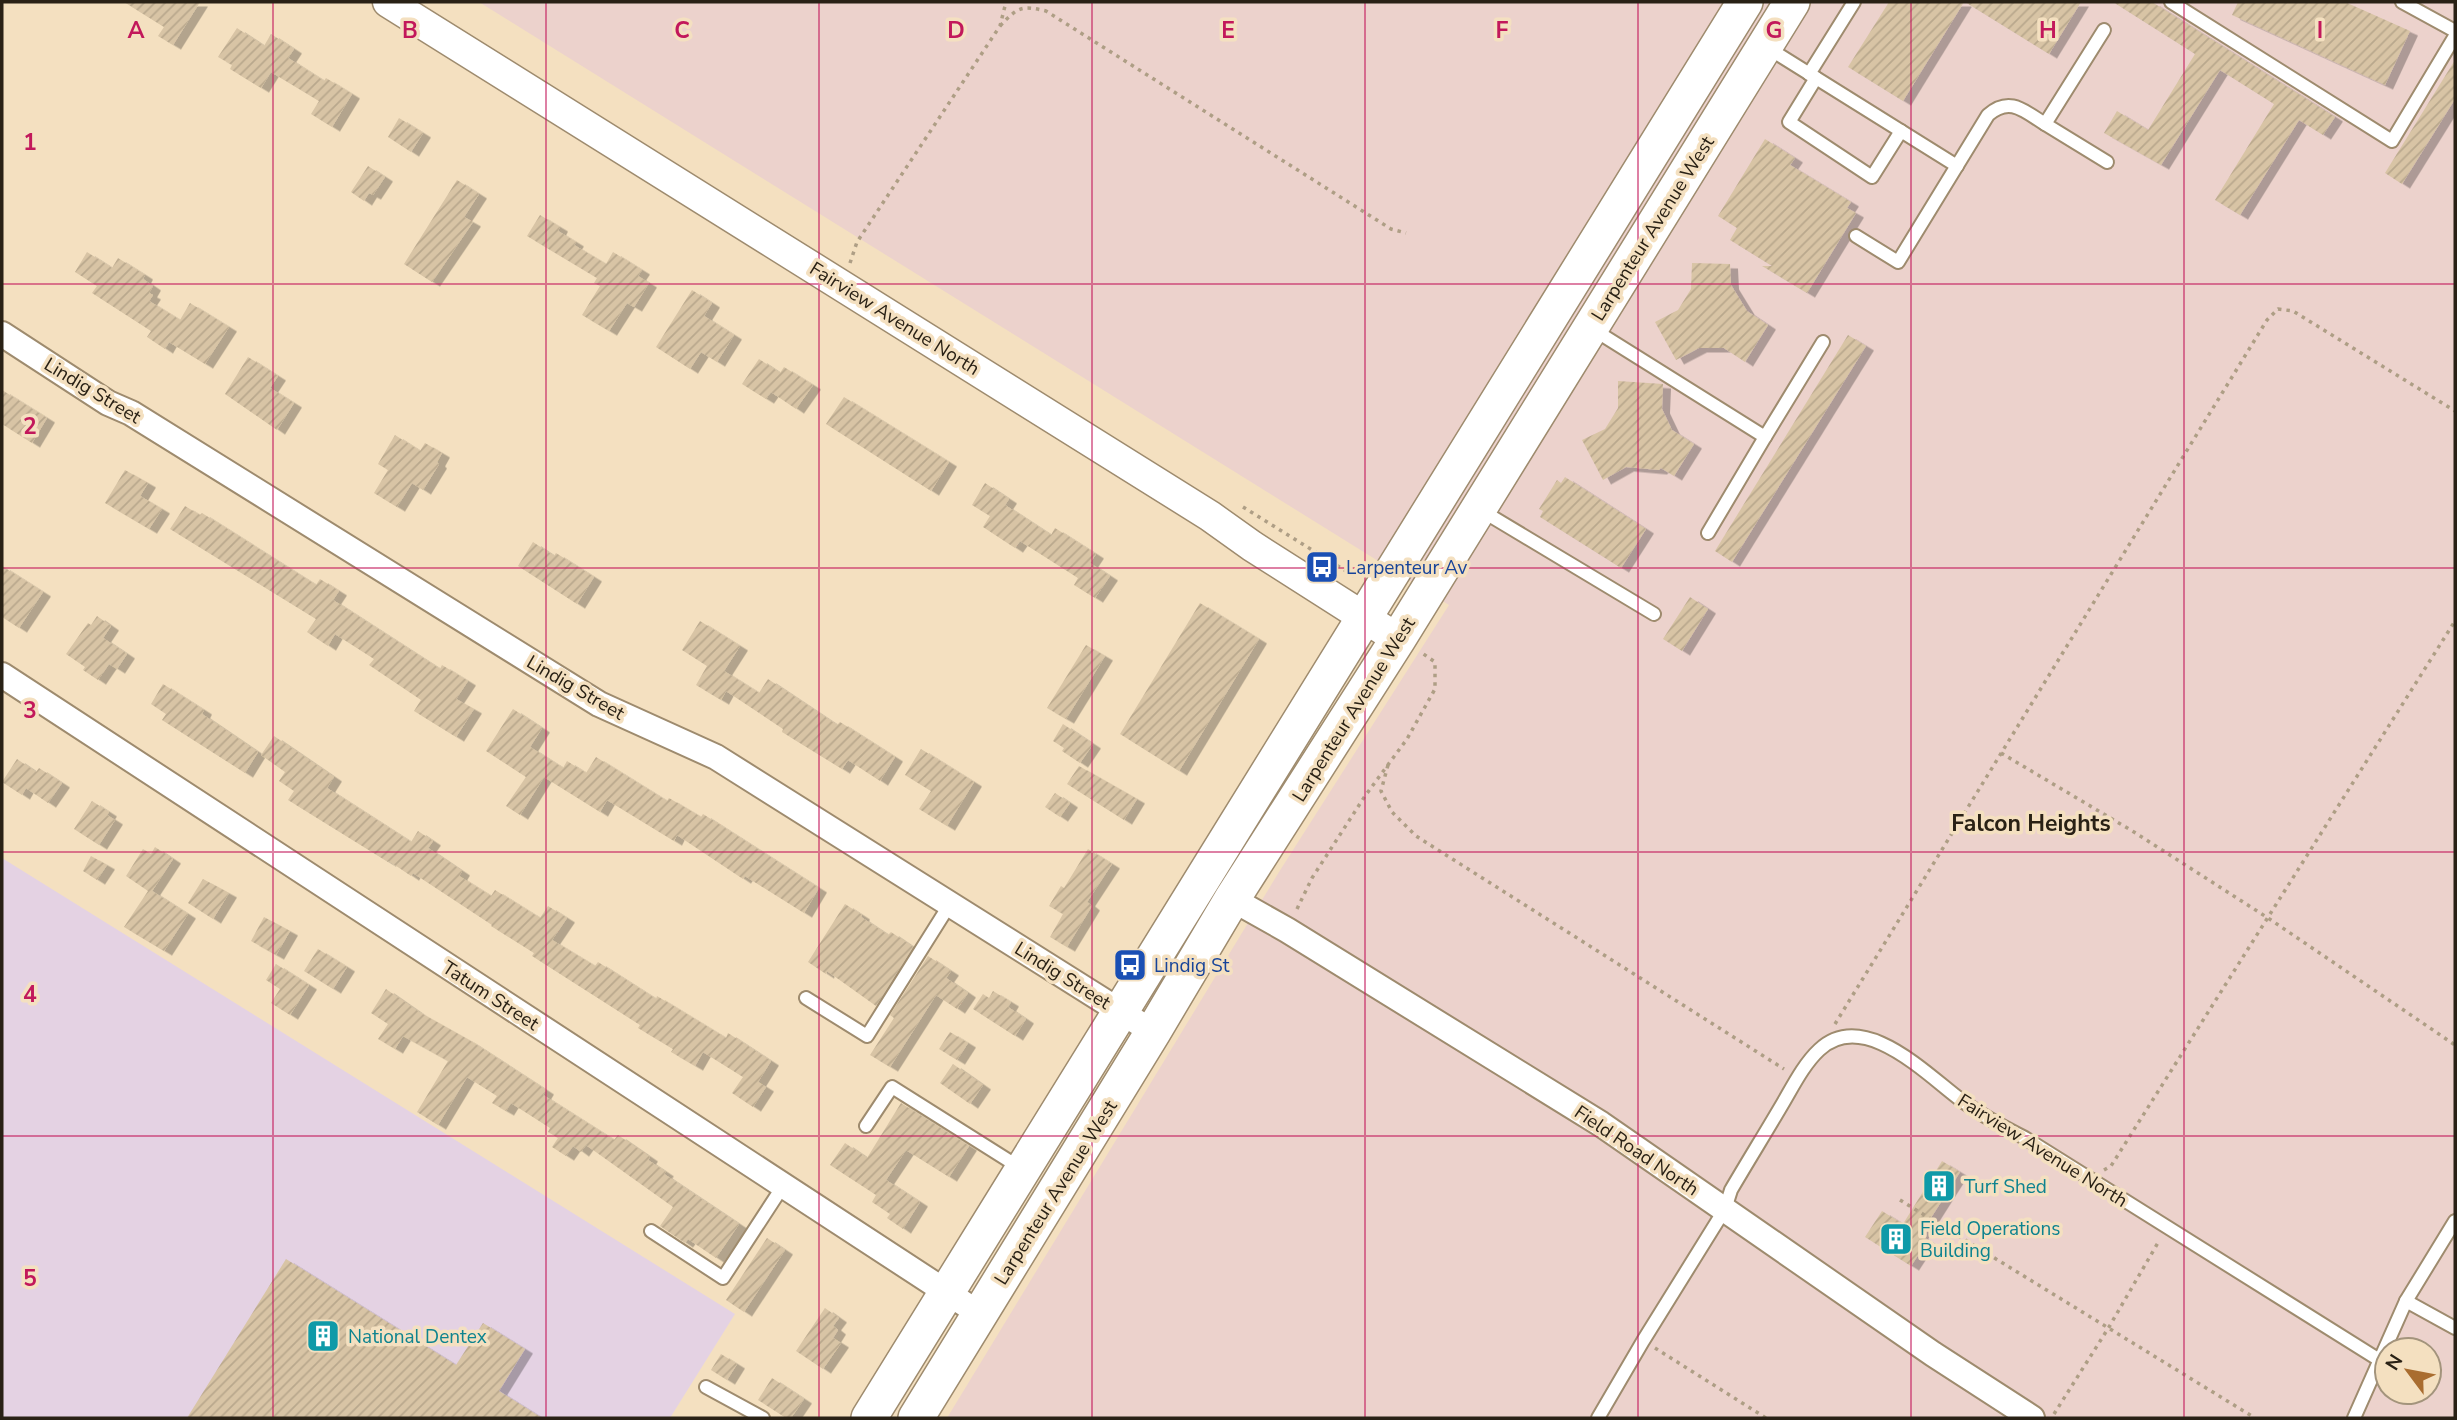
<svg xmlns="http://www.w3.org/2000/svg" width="2457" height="1420" viewBox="0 0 2457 1420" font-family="'Nunito Sans',sans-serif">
<defs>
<pattern id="building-hatch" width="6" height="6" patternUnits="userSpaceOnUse" patternTransform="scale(1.75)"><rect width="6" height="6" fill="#d8c4a5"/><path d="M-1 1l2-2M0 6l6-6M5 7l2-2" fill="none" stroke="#b9a88d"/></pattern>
<filter id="shadow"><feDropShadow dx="8" dy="4.5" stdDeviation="0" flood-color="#0004"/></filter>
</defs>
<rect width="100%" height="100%" fill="#f4e0c0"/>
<!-- commercial -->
<polygon fill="#e4d2e3" points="2,858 735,1314 670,1418 2,1418"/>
<!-- education -->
<path fill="#ecd2cc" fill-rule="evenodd" d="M479,2H2455V1418H947L1279,872L1449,605ZM2387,1350H2429V1392H2387Z"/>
<!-- building -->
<g fill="url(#building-hatch)" filter="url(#shadow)">
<polygon points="124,2 200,2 173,45 158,36 164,27"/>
<polygon points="1889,2 1964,2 1903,101 1848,67"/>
<polygon points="1965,2 2081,2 2049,54"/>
<polygon points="2113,2 2152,2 2335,117 2323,135 2299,120 2240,215 2215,200 2274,104 2220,70 2161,165 2104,133 2117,111 2148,130 2195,54"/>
<polygon points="2238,2 2345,2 2410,31 2385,85 2232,15"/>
<polygon points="237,28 264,46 271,34 294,49 288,58 324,81 326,78 352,94 332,127 311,114 319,101 271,72 261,88 230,69 232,65 218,57"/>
<polygon points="2455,60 2455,99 2402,184 2385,173"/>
<polygon points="399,118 423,133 411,152 388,137"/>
<polygon points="1765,139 1795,158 1790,165 1851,202 1847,208 1856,213 1807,293 1762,266 1772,266 1730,240 1737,228 1718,216"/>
<polygon points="368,166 385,177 373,195 369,193 364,201 351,192"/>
<polygon points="457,180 479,194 464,217 473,222 432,282 404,264"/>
<polygon points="540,215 560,227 558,231 576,242 574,245 606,264 613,252 642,270 638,276 649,283 634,307 627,303 609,331 582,315 600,286 594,283 597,278 527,236"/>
<polygon points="87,252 112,268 118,258 145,275 143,279 153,286 149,293 153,295 149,301 180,320 190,303 229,327 205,364 169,342 165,349 147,337 151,331 92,293 97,286 75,272"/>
<polygon points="1692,263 1730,264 1731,285 1747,311 1768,325 1745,362 1724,348 1699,348 1676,360 1655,322 1678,310 1691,289"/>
<polygon points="692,290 712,303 704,316 734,335 717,362 701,352 690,369 656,347"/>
<polygon points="1848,335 1866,346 1732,562 1715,551"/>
<polygon points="248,357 278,376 270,388 294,403 277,430 225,394"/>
<polygon points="759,359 780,373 784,367 813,385 796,409 771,392 766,399 742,384"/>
<polygon points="1618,381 1663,384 1662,409 1672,430 1694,444 1674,476 1661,468 1659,470 1626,467 1603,480 1582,440 1605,429 1618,408"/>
<polygon points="2,390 47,418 32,443 2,424"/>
<polygon points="844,397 949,462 931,491 826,424"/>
<polygon points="395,435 420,451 425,443 442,453 437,462 439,464 423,490 412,483 397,507 374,493 388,470 378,464"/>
<polygon points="125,470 148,483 140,496 162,509 149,529 105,503"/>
<polygon points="1565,477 1646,529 1621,568 1540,517 1543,511 1539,509 1557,480 1561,483"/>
<polygon points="985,483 1009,499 1005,505 1051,535 1055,528 1096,554 1090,563 1110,576 1095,598 1074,585 1078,578 1020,541 1015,548 983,527 990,516 972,505"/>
<polygon points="185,506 200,515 202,513 316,585 320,579 339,591 333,600 440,669 442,665 468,681 456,699 474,709 456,737 414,711 421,700 369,665 374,659 335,634 328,646 307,632 316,619 170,529"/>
<polygon points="533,542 554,556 556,553 594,577 577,604 518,566"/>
<polygon points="2,566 43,592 19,628 2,617"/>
<polygon points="1690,597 1708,609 1682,651 1663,639"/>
<polygon points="1200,603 1259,639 1179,771 1120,734"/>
<polygon points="97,616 111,626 103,638 127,654 117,669 109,664 98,680 83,670 85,667 66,654 88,623 91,625"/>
<polygon points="700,621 740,646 724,671 759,693 768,679 837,725 840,722 895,757 880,781 848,760 842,769 782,732 783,729 726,691 721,700 696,685 707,666 682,650"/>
<polygon points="1086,645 1105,656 1066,719 1047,708"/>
<polygon points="163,684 204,710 202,714 258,752 245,773 162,720 166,714 151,704"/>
<polygon points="513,709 542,728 530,747 563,768 567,761 586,773 596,757 667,801 669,798 701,817 703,814 819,888 804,913 745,876 743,879 677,835 674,841 607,800 600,812 544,777 520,815 506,806 526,777 486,751"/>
<polygon points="1063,724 1093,744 1080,763 1062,751 1064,748 1053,741"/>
<polygon points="274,736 334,777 327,788 411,842 418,831 433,841 428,848 462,871 459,876 491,896 495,890 540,918 548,906 567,918 552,940 595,966 598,962 656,999 657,996 726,1038 728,1033 771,1061 758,1082 766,1087 753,1107 732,1093 743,1077 703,1052 695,1066 671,1052 673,1049 638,1028 640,1025 532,956 534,953 491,926 492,925 413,873 411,876 389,861 388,862 288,800 294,791 279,781 285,772 261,755"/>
<polygon points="921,749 974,782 947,826 919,809 931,791 905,775"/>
<polygon points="17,759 36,772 39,768 62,783 48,803 26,788 22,795 2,782"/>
<polygon points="1079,766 1137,799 1124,820 1067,784"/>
<polygon points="1055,793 1070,803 1060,817 1045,807"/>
<polygon points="92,801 109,812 107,815 115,820 99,845 74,829"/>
<polygon points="155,847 173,859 152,891 188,914 164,951 124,927 148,891 126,876 143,849 151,854"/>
<polygon points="1088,849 1112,864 1087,902 1092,906 1067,947 1050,937 1063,914 1049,906 1061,886 1064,888"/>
<polygon points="91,856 107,865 97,880 83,871"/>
<polygon points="203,879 229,893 213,919 188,903"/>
<polygon points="845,904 862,915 861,917 888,935 891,932 913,947 876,1006 827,971 826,974 808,962"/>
<polygon points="264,917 290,931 276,955 251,941"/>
<polygon points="318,949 347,967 333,989 304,971"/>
<polygon points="928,956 951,971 946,978 968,993 957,1009 936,995 890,1067 870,1055 894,1018 890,1015"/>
<polygon points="276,964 309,985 290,1015 271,1003 280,989 266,980"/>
<polygon points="386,989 419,1012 469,1040 546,1090 543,1095 614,1140 618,1135 650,1157 648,1160 666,1172 664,1174 739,1224 716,1258 688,1239 685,1243 660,1226 673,1207 586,1145 581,1152 573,1146 566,1156 552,1147 558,1138 548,1132 550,1128 511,1103 506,1111 492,1103 497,1096 467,1077 438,1125 417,1112 448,1061 403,1036 395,1049 378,1039 388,1024 371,1013"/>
<polygon points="993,991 1011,1002 1008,1007 1026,1019 1015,1036 973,1009 983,994 989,998"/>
<polygon points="950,1032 968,1043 957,1060 939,1049"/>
<polygon points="953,1064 983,1085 970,1104 940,1083"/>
<polygon points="901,1103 969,1146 949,1177 906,1150 886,1180 920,1202 903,1229 887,1218 890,1214 872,1202 876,1195 830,1165 845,1143 867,1158"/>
<polygon points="1942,1161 1960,1172 1920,1235 1928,1240 1911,1266 1865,1237 1882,1211 1903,1224"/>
<polygon points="767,1238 785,1250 744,1312 726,1300"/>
<polygon points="286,1259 456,1365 483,1323 525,1349 499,1391 542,1418 187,1418"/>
<polygon points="825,1308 839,1318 833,1326 838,1330 833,1338 841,1343 823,1369 796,1351"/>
<polygon points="721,1354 737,1364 727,1380 711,1370"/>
<polygon points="772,1378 804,1399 791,1418 786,1418 758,1400"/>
</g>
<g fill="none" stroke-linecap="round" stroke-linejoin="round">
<defs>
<g id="service">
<polyline points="2171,2 2392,141 2455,36"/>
<polyline points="2402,2 2455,31"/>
<polyline points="2104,30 2045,124 2107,162"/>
<polyline points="1768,48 1957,166"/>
<polyline points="1809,74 1854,2"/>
<polyline points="1816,78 1789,122 1872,177 1901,131"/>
<path d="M1856,236L1898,262L1988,115C2010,96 2024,111 2045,124"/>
<polyline points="1591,328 1765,437 1823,342"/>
<polyline points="1479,509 1654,614"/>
<polyline points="1708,533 1765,437"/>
<polyline points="806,998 867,1036 950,904"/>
<polyline points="866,1126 892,1087 1022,1169"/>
<polyline points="651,1231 723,1278 783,1186"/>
<polyline points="2406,1301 2455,1328"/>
<polyline points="706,1387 763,1418"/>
<path d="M1598,1418L1643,1341L1725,1209L1731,1190C1748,1161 1766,1132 1783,1103C1793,1086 1804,1064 1819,1050C1863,1008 1926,1074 1961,1100C1981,1115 2003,1127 2025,1138L2381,1361"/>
<polyline points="2354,1418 2406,1301 2455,1221"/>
</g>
<g id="minor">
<polyline points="2,334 108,403 131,413 599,704 716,757 1153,1032"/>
<polyline points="2,675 980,1314"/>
<polyline points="1232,899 1287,930 1601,1124 1933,1354 2032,1418"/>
</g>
<polyline id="tertiary" points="388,2 1210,516 1252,546 1398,639"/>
<g id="secondary">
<polyline points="869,1418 1745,2"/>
<polyline points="916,1418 1153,1032 1232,899 1398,639 1792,2"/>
</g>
</defs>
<!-- service casing -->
<use href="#service" stroke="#9e8b6e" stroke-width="16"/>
<!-- minor casing -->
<use href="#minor" stroke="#9e8b6e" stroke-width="28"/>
<!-- tertiary casing -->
<use href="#tertiary" stroke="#9e8b6e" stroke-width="33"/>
<!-- secondary casing -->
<use href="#secondary" stroke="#9e8b6e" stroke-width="38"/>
<!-- path -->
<g stroke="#ae9e85" stroke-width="3.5" stroke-dasharray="3.5 5" stroke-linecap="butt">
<path d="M1000,26C1018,7 1021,5 1046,11L1391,229L1406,233"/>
<polyline points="850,263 857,242 1000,26 1005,6 1003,2"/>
<polyline points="1243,507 1354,576"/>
<polyline points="2001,753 2134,832 2268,918 2455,1045"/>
<polyline points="1388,765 1381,791 1392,812 1416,836 1784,1069"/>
<polyline points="1297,909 1312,878 1365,796 1407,739 1435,689 1435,662 1422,653"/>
<polyline points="1835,1024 2267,320 2278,309 2293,311 2455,411"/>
<polyline points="2104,1170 2111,1166 2455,621"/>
<polyline points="1900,1200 2255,1418"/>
<polyline points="1655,1348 1766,1418"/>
<polyline points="2054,1414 2109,1327 2159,1241"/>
</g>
<!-- service -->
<use href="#service" stroke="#fff" stroke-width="12"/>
<!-- minor -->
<use href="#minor" stroke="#fff" stroke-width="24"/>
<!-- tertiary -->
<use href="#tertiary" stroke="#fff" stroke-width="30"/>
<!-- secondary -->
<use href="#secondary" stroke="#fff" stroke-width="35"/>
</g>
<!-- grid -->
<path fill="none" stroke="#c2185b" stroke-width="2" stroke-opacity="0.55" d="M273,2V1418M546,2V1418M819,2V1418M1092,2V1418M1365,2V1418M1638,2V1418M1911,2V1418M2184,2V1418M2,284H2455M2,568H2455M2,852H2455M2,1136H2455"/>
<!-- icons -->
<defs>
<symbol id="bus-square" viewBox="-11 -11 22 22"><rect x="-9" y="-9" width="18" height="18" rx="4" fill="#1a4fb4" stroke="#f4e0c0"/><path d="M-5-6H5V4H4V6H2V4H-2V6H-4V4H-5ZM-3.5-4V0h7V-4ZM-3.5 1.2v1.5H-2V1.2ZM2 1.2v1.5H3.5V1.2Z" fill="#fff"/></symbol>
<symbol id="building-square" viewBox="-11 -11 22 22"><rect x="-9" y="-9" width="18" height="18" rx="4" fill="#0f9aa8" stroke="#f4e0c0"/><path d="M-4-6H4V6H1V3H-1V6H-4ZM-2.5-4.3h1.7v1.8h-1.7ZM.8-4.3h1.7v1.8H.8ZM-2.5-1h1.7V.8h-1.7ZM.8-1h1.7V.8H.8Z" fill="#fff"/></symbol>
</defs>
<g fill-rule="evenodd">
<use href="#bus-square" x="1303" y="548" width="38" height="38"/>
<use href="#bus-square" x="1111" y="946" width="38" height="38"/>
<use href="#building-square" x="1920" y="1167" width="38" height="38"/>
<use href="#building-square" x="1877" y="1220" width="38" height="38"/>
<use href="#building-square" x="304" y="1317" width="38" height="38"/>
</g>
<g text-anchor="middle" stroke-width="7" stroke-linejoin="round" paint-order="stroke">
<!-- street labels -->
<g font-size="19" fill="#292115" stroke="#f4e0c0">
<text transform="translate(1652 228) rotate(-58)" y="7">Larpenteur Avenue West</text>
<text transform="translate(895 318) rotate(32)" y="7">Fairview Avenue North</text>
<text transform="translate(93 390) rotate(31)" y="7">Lindig Street</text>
<text transform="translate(576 687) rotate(30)" y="7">Lindig Street</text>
<text transform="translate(1353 709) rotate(-58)" y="7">Larpenteur Avenue West</text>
<text transform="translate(1063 975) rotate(32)" y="7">Lindig Street</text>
<text transform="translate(491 995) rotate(33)" y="7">Tatum Street</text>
<text transform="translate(1637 1150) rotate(34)" y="7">Field Road North</text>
<text transform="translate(2043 1150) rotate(32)" y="7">Fairview Avenue North</text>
<text transform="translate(1055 1192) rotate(-58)" y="7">Larpenteur Avenue West</text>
</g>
<!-- transit labels -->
<g font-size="19" fill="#164399" stroke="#f4e0c0" text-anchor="start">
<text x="1346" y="574">Larpenteur Av</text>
<text x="1154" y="972">Lindig St</text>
</g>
<!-- culture labels -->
<g font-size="19" fill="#0d838f" stroke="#f4e0c0" text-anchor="start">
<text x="1964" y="1193">Turf Shed</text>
<text x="1920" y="1235">Field Operations<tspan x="1920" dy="22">Building</tspan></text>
<text x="348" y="1343">National Dentex</text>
</g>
<!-- quarter labels -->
<g font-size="23" font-weight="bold" fill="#292115" stroke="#f4e0c0">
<text x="2031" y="831">Falcon Heights</text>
</g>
</g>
<g font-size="23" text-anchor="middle" font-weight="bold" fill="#c2185b" stroke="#f4e0c0" stroke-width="7" stroke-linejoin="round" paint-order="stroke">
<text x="136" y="38">A</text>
<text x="410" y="38">B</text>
<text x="682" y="38">C</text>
<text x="956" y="38">D</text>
<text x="1228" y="38">E</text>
<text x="1502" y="38">F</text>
<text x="1774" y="38">G</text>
<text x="2048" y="38">H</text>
<text x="2320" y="38">I</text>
<text x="30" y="150">1</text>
<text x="30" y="434">2</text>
<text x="30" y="718">3</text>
<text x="30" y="1002">4</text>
<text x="30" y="1286">5</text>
</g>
<!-- border -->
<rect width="2457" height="1420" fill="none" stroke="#292115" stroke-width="7"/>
<!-- north arrow -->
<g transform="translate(2408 1371) rotate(302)"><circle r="33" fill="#f4e0c0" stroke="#a3947c" stroke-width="2"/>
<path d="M0-5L12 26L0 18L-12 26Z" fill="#a96d30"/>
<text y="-10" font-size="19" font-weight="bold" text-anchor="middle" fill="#292115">N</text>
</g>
</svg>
